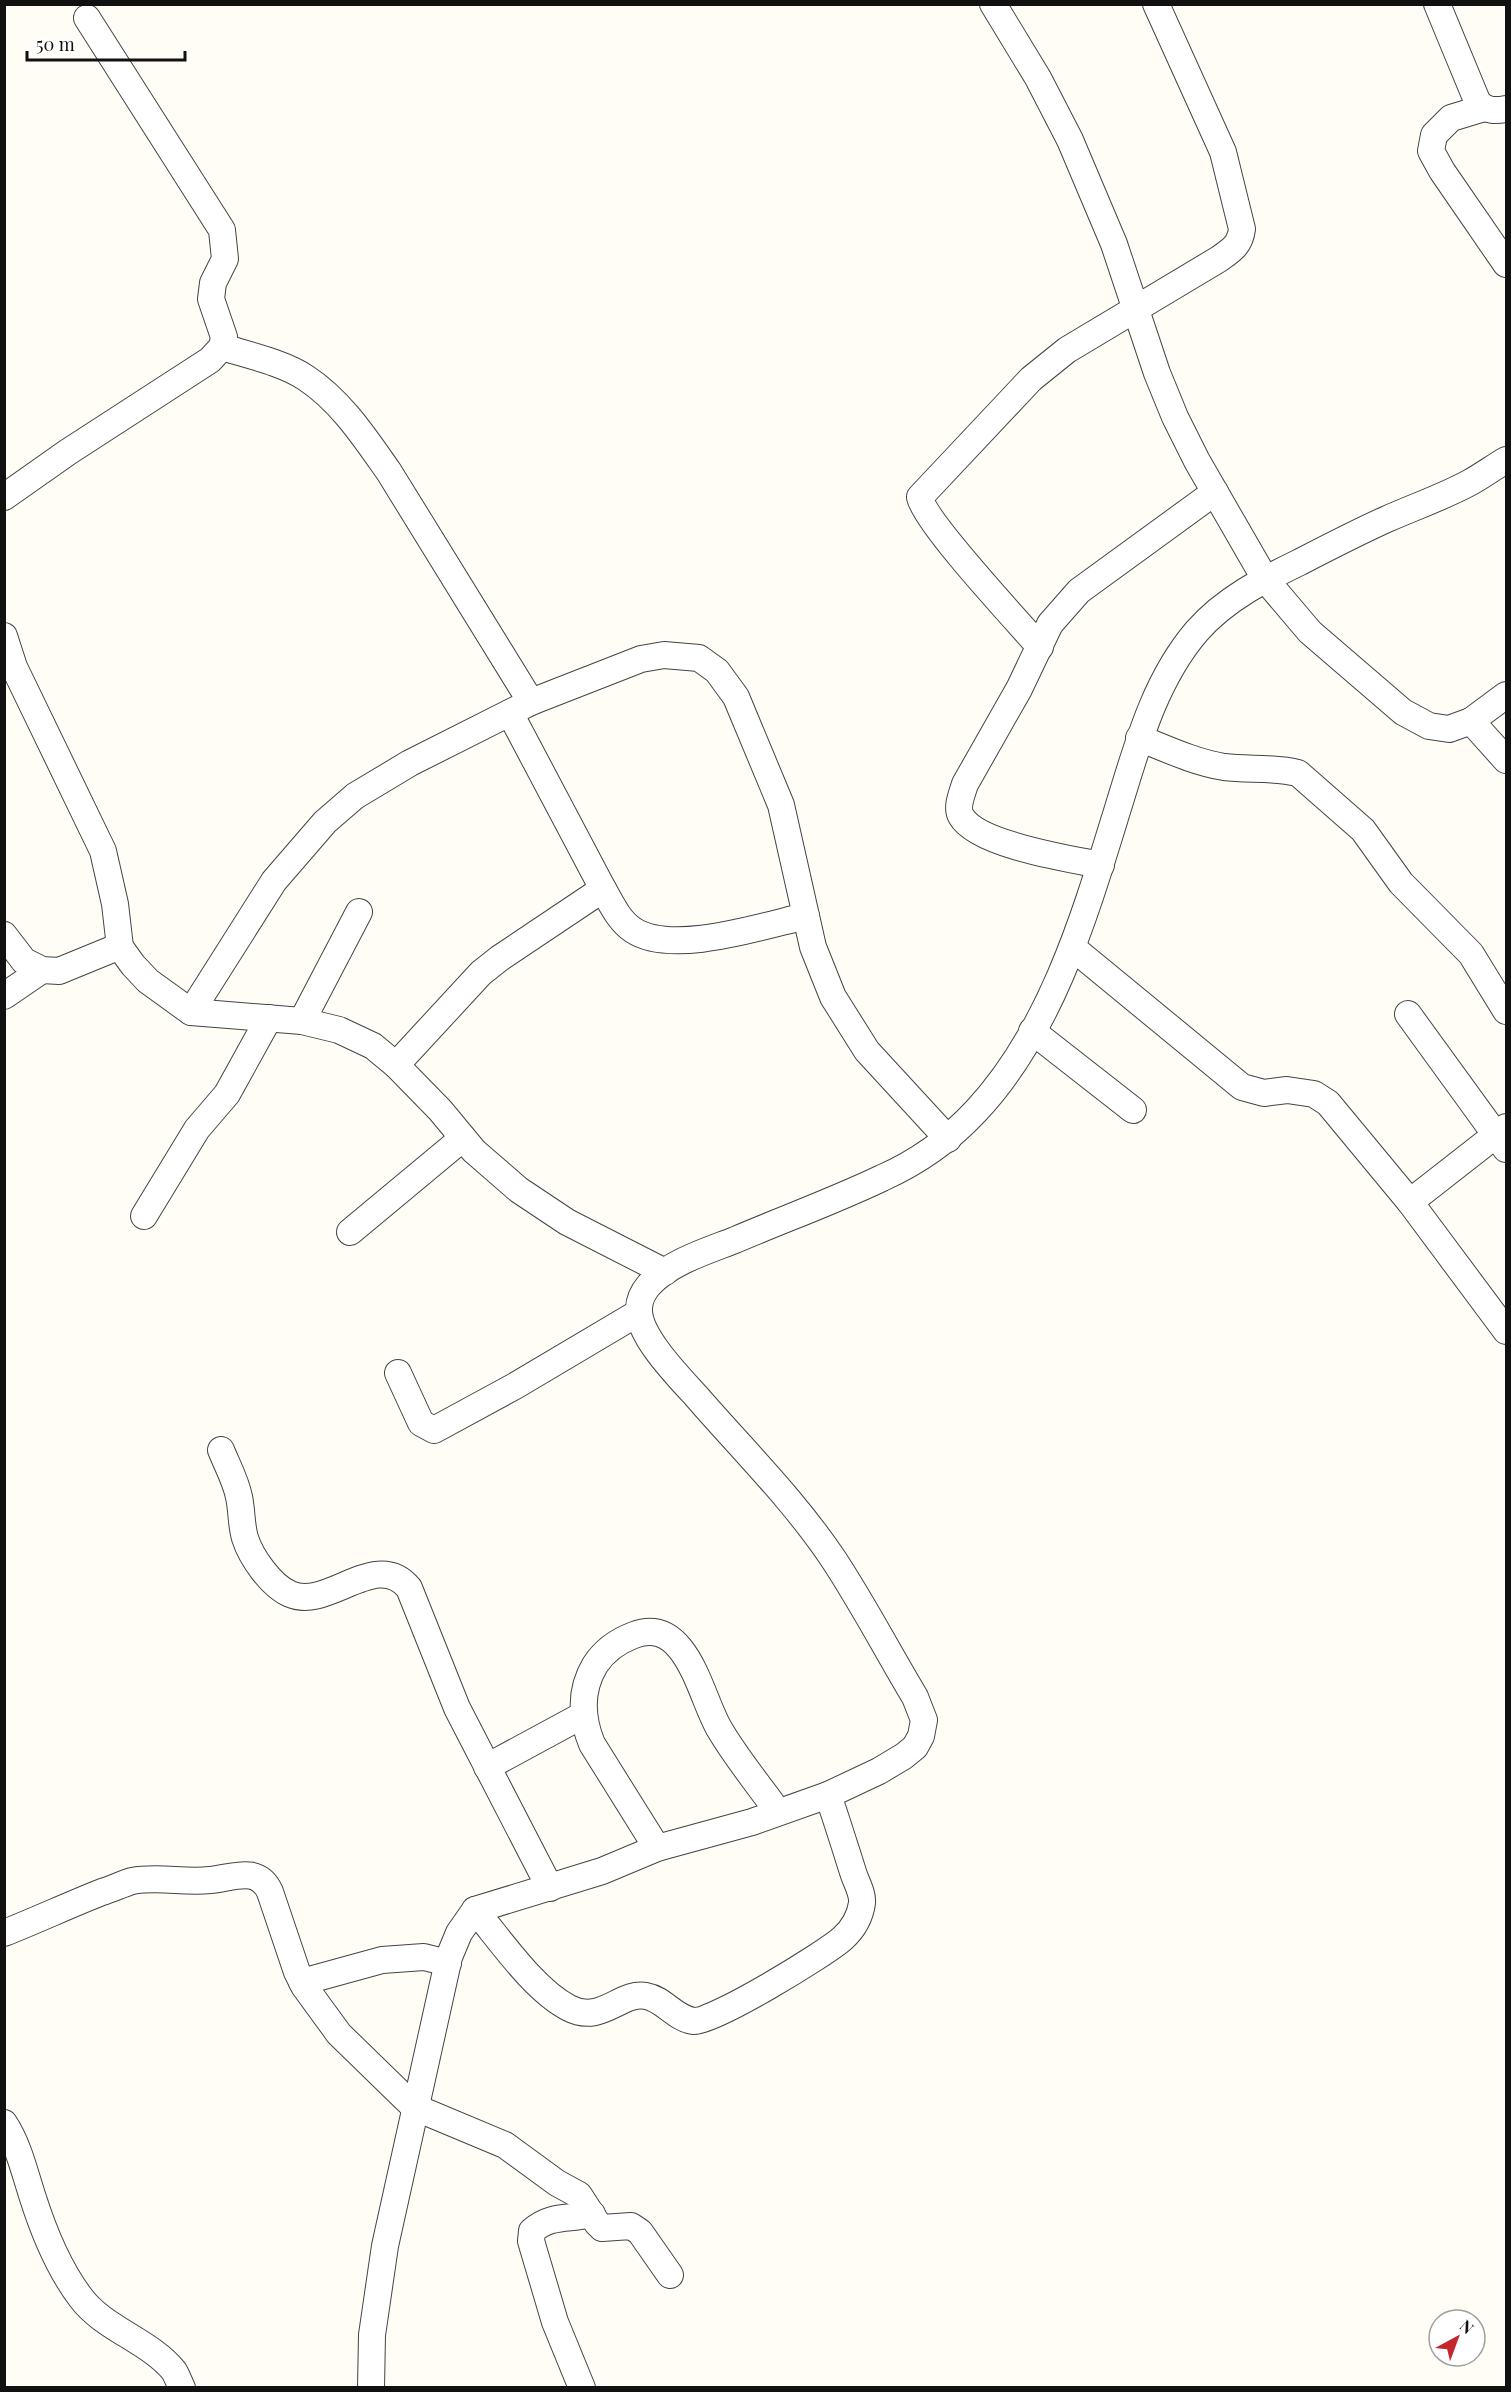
<svg xmlns="http://www.w3.org/2000/svg" width="1511" height="2392" viewBox="0 0 1511 2392" font-family="'Playfair Display',serif">
<rect width="100%" height="100%" fill="#fffdf5"/>
<g fill="none" stroke-linecap="round" stroke-linejoin="round">
<defs>
<g id="minor">
<polyline points="993,4 1038,78 1070,140 1114,244 1157,373 1175,417 1197,461 1265,579 1310,632 1403,712 1429,726 1449,729 1471,721 1506,695"/>
<path d="M1437,4L1478,103C1487,111 1495,111 1506,109"/>
<polyline points="1484,108 1451,118 1434,135 1431,151 1442,171 1506,264"/>
<path d="M222,347C248,355 284,363 306,378C341,401 365,438 389,472L531,702"/>
<polyline points="4,497 68,452 210,360 222,347 224,337 211,299 213,283 225,259 222,230 87,18"/>
<polyline points="4,636 14,667 103,851 115,904 120,947 133,965 148,981 191,1012 302,1021 339,1030 373,1046 396,1065 440,1110 474,1151 519,1190 567,1222 665,1272"/>
<path d="M1040,647C1019,623 923,520 920,497L1031,379L1067,350L1219,259C1232,250 1240,245 1242,229L1223,152L1156,4"/>
<path d="M510,713L603,889C611,903 619,921 633,930C672,956 762,926 806,916"/>
<polyline points="1471,721 1506,760"/>
<path d="M1139,738C1167,749 1194,762 1224,767C1248,770 1274,767 1298,773L1363,830L1401,883L1471,954L1506,1011"/>
<path d="M1101,865C1070,859 977,845 961,816C956,807 962,794 965,784L1019,689L1050,624L1079,591L1215,492"/>
<polyline points="4,935 24,961 42,970 59,971 120,946"/>
<polyline points="1073,948 1242,1087 1264,1093 1287,1090 1314,1094 1328,1103 1410,1202 1506,1331"/>
<polyline points="4,996 42,970"/>
<polyline points="191,1012 274,881 325,822 355,796 410,763 531,702 641,659 664,655 699,658 717,671 736,697 781,805 813,947 833,997 867,1051 948,1139"/>
<polyline points="1408,1014 1506,1149"/>
<polyline points="302,1021 359,912"/>
<polyline points="1032,1031 1133,1110"/>
<polyline points="396,1065 481,973 500,958 603,889"/>
<polyline points="1410,1202 1506,1127"/>
<polyline points="144,1216 197,1129 227,1094 269,1018"/>
<polyline points="350,1232 463,1138"/>
<polyline points="398,1373 421,1423 434,1430 515,1386 638,1313"/>
<path d="M221,1450C227,1465 236,1481 239,1497C242,1510 241,1525 245,1538C251,1557 271,1586 290,1594C328,1611 376,1548 409,1588L457,1708L550,1888"/>
<polyline points="487,1767 583,1715"/>
<path d="M657,1848L592,1744C581,1717 580,1690 595,1665C604,1651 618,1641 634,1635C688,1615 701,1700 720,1730C737,1759 759,1785 778,1812"/>
<path d="M475,1910C501,1941 534,1990 569,2008C601,2025 621,1991 646,1996C664,1999 675,2019 694,2021C712,2023 827,1953 843,1938C854,1928 860,1917 862,1903C863,1893 856,1882 853,1872C845,1847 837,1821 828,1795"/>
<path d="M4,1933C37,1920 69,1905 102,1892C112,1889 122,1884 132,1881C159,1876 184,1883 210,1880C233,1878 258,1865 270,1892L297,1972L304,1986L339,2034L414,2107L505,2145L557,2183L579,2195L597,2223L602,2228L631,2226L640,2232L670,2275"/>
<polyline points="302,1982 382,1960 424,1957 448,1963"/>
<path d="M4,2123C18,2144 24,2170 32,2195C43,2230 58,2268 81,2298C104,2329 150,2341 174,2371C177,2376 179,2382 182,2388"/>
<path d="M371,2388L372,2335L385,2246L449,1957L459,1933L475,1910L602,1871L657,1848L752,1822L828,1795L879,1771L904,1756L915,1747L921,1736L924,1720L915,1697C888,1652 863,1604 834,1560C794,1500 743,1450 697,1397C679,1377 638,1336 639,1309C639,1301 643,1292 649,1285C670,1262 707,1251 735,1240C784,1219 834,1201 882,1178C918,1162 949,1140 976,1111C1052,1030 1086,912 1118,808C1137,747 1154,681 1197,631C1225,599 1263,580 1300,562C1329,547 1358,532 1387,519C1414,507 1443,497 1469,483C1482,476 1494,467 1506,460"/>
<path d="M582,2388L555,2322L531,2241L532,2231C551,2214 569,2220 592,2214"/>
</g>
</defs>
<!-- minor casing -->
<use href="#minor" stroke="#444" stroke-width="28"/>
<!-- minor -->
<use href="#minor" stroke="#fff" stroke-width="26"/>
</g>
<!-- border -->
<rect width="1511" height="2392" fill="none" stroke="#111111" stroke-width="12"/>
<!-- north arrow -->
<g transform="translate(1457 2338) rotate(41)"><circle r="28" fill="#ffffff" stroke="#a0a0a0" stroke-width="1.5"/>
<path d="M0-4.5L10 22L0 15L-10 22Z" fill="#c4262e"/>
<text y="-9" font-size="16" font-weight="bold" text-anchor="middle" fill="#111111">N</text>
</g>
<!-- scale -->
<path d="M27 51v9h158v-9" fill="none" stroke="#111111" stroke-width="3"/>
<text x="36" y="51" font-size="18" fill="#111111" stroke="#ffffff" stroke-width="4.5" paint-order="stroke">50 m</text>
</svg>
